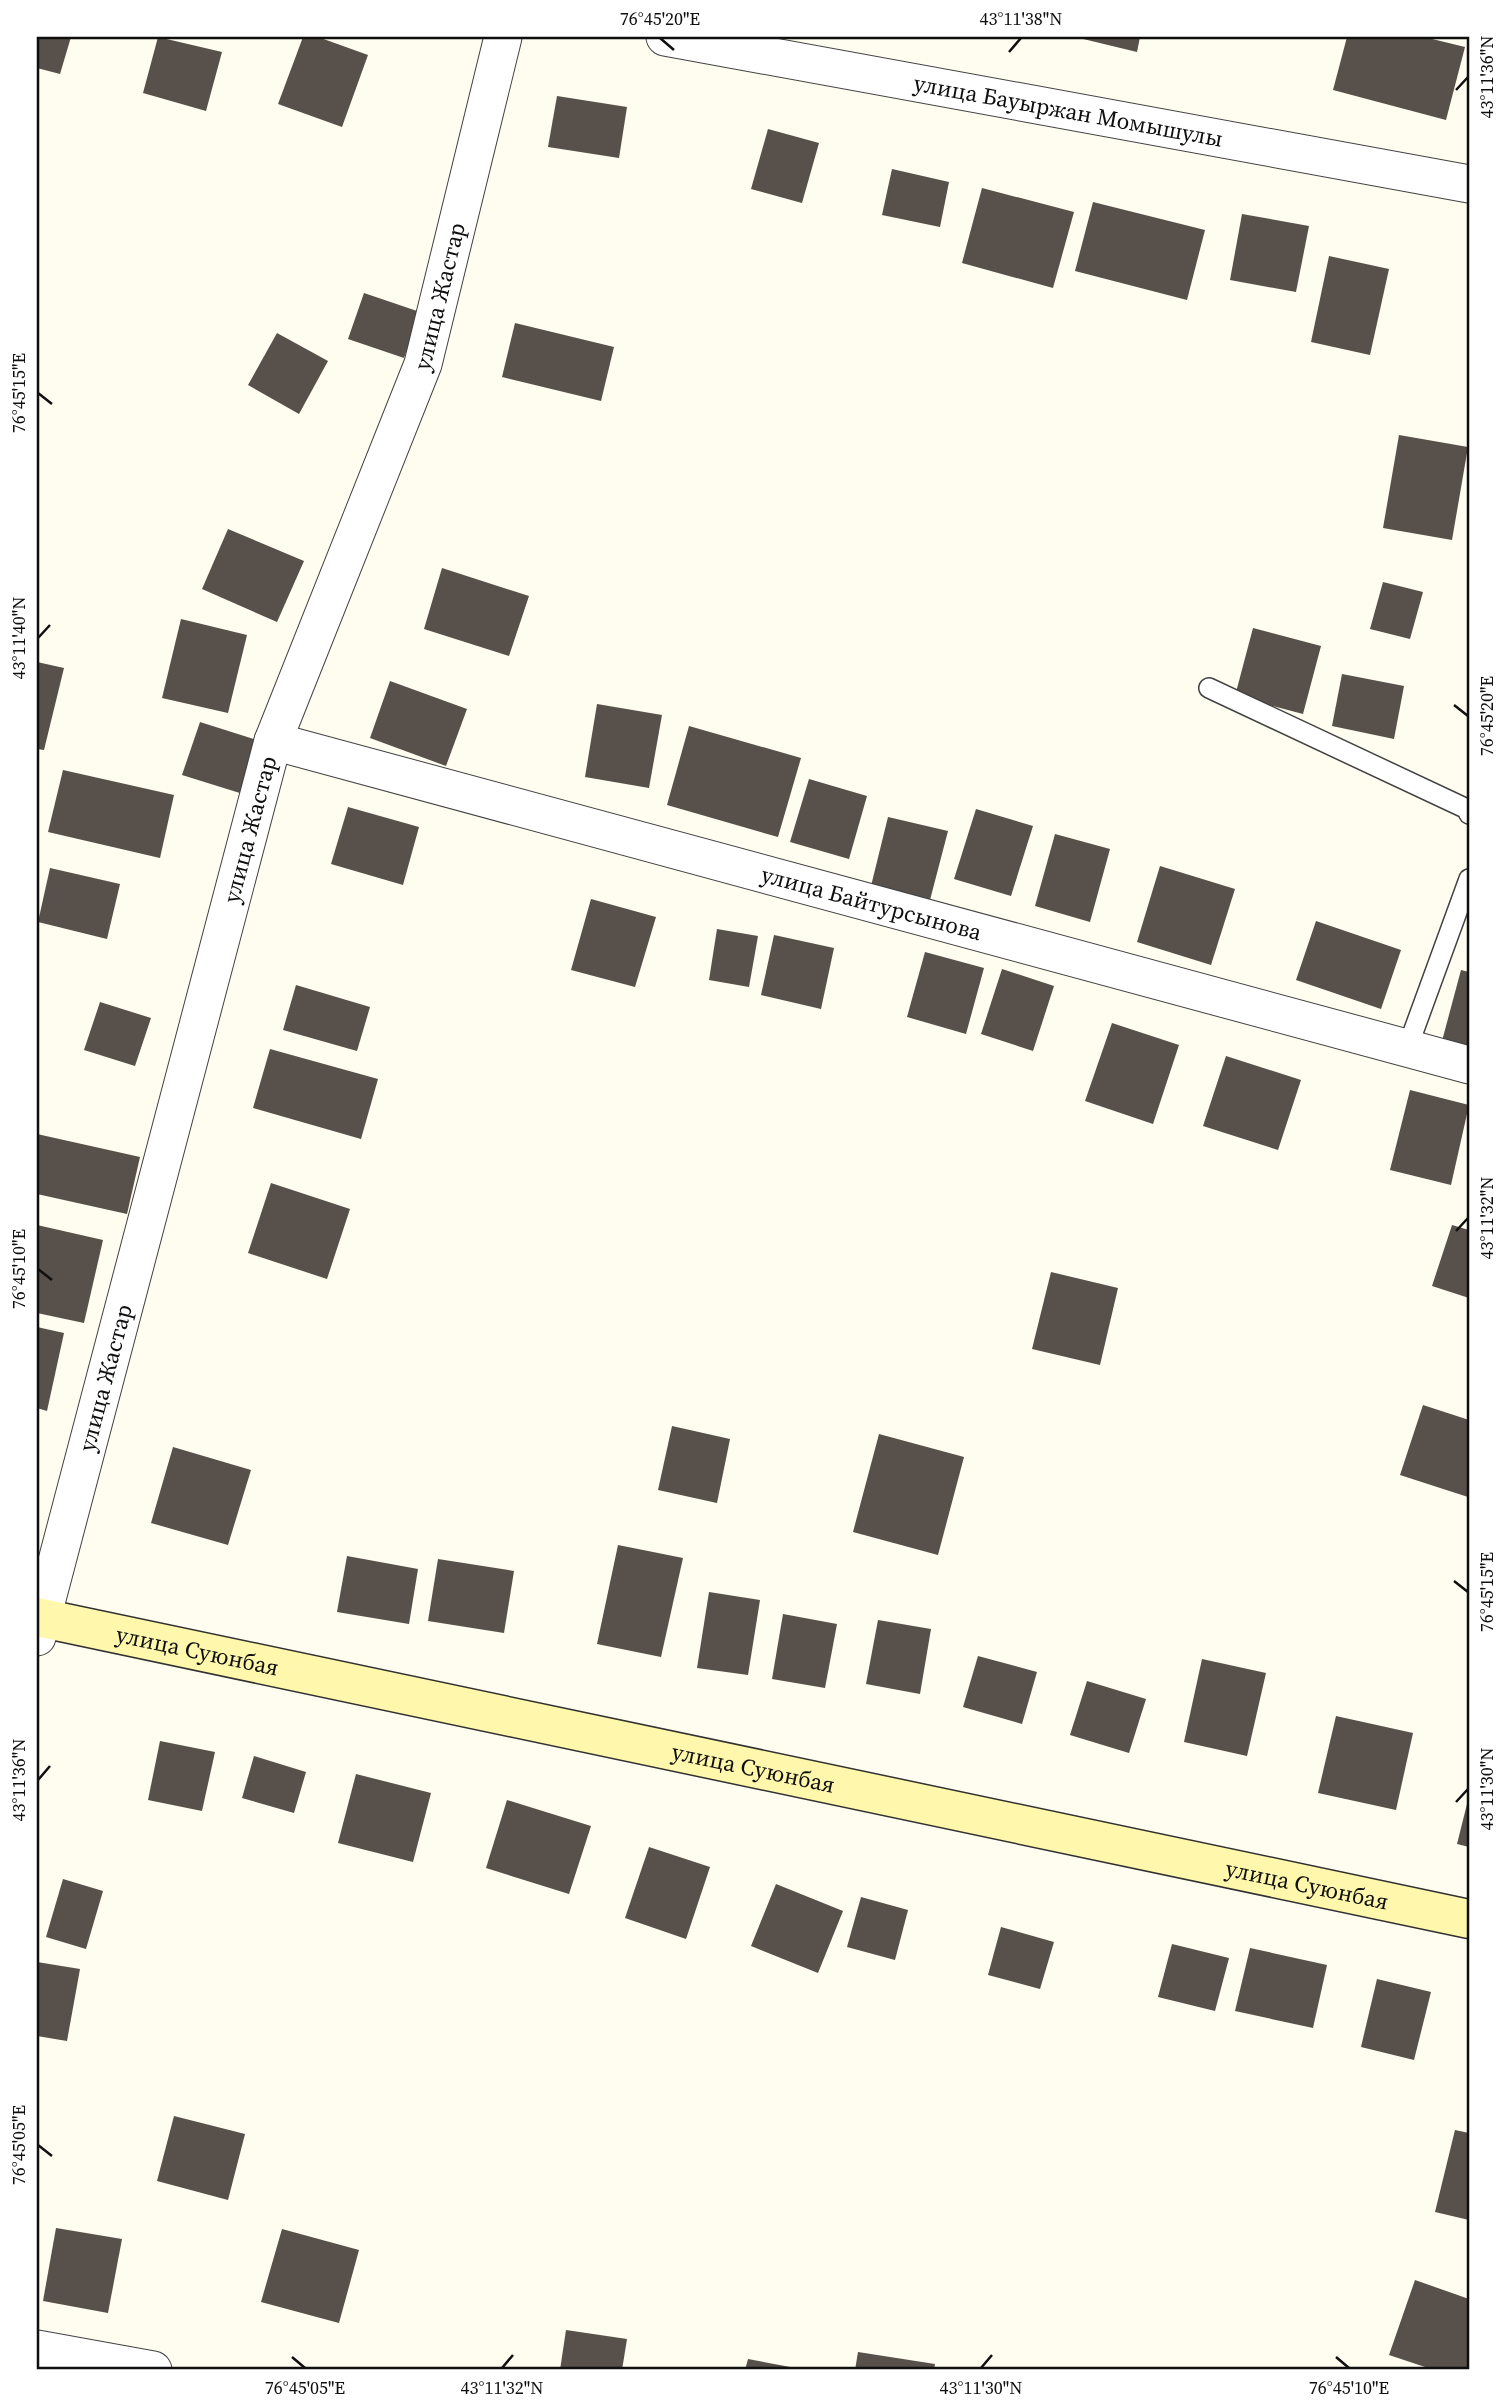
<svg xmlns="http://www.w3.org/2000/svg" width="1506" height="2407" viewBox="0 0 1506 2407" font-family="'Source Serif 4',serif">
<rect width="100%" height="100%" fill="#fffcf0"/>
<!-- building -->
<g fill="#58504a">
<polygon points="37,37 71,37 60,74 37,68"/>
<polygon points="158,37 222,52 206,111 143,93"/>
<polygon points="303,37 318,37 368,55 342,127 278,104"/>
<polygon points="1075,37 1140,37 1137,52"/>
<polygon points="1347,37 1424,37 1465,47 1446,120 1333,90"/>
<polygon points="557,96 627,107 619,158 548,147"/>
<polygon points="768,129 819,143 802,203 751,189"/>
<polygon points="892,169 949,182 940,227 882,215"/>
<polygon points="982,188 1074,212 1053,288 962,263"/>
<polygon points="1093,202 1205,230 1187,300 1075,271"/>
<polygon points="1242,214 1309,226 1296,292 1230,280"/>
<polygon points="1329,256 1389,269 1370,355 1311,342"/>
<polygon points="364,293 420,312 404,358 348,339"/>
<polygon points="515,323 614,347 601,401 502,377"/>
<polygon points="277,333 328,361 299,414 248,385"/>
<polygon points="1399,435 1468,447 1452,540 1383,528"/>
<polygon points="228,529 304,561 277,622 202,589"/>
<polygon points="442,568 529,596 509,656 424,629"/>
<polygon points="1383,582 1423,592 1410,639 1370,629"/>
<polygon points="181,619 247,635 228,713 162,698"/>
<polygon points="1253,628 1321,646 1303,714 1235,696"/>
<polygon points="37,662 64,668 44,750 37,749"/>
<polygon points="1342,674 1404,686 1394,739 1332,726"/>
<polygon points="390,681 467,709 446,766 370,738"/>
<polygon points="597,704 662,715 649,788 585,777"/>
<polygon points="200,722 260,741 243,794 182,775"/>
<polygon points="689,726 801,758 778,837 667,805"/>
<polygon points="63,770 174,795 160,858 48,832"/>
<polygon points="809,779 867,796 849,859 790,842"/>
<polygon points="348,807 419,827 403,885 331,864"/>
<polygon points="976,809 1033,826 1011,896 954,879"/>
<polygon points="888,817 948,831 930,900 871,886"/>
<polygon points="1055,834 1110,849 1090,922 1035,906"/>
<polygon points="1160,866 1235,889 1211,965 1137,942"/>
<polygon points="50,868 120,884 107,939 38,922"/>
<polygon points="591,899 656,917 635,987 571,970"/>
<polygon points="1316,921 1401,950 1381,1009 1296,980"/>
<polygon points="717,929 758,936 749,987 709,980"/>
<polygon points="774,935 834,948 821,1009 761,995"/>
<polygon points="925,952 984,968 966,1034 907,1017"/>
<polygon points="1002,969 1054,986 1033,1051 981,1034"/>
<polygon points="1461,970 1469,972 1469,1048 1442,1041"/>
<polygon points="296,985 370,1007 357,1051 283,1030"/>
<polygon points="100,1002 151,1018 135,1066 84,1050"/>
<polygon points="1112,1023 1179,1045 1153,1124 1085,1101"/>
<polygon points="270,1049 378,1079 361,1139 253,1108"/>
<polygon points="1226,1056 1301,1080 1278,1150 1203,1126"/>
<polygon points="1410,1090 1469,1105 1451,1185 1390,1170"/>
<polygon points="37,1134 140,1157 127,1214 37,1194"/>
<polygon points="271,1183 350,1209 327,1279 248,1253"/>
<polygon points="37,1225 103,1240 84,1323 37,1313"/>
<polygon points="1452,1225 1469,1230 1469,1298 1432,1286"/>
<polygon points="1051,1272 1118,1288 1100,1365 1032,1349"/>
<polygon points="37,1327 64,1333 47,1411 37,1408"/>
<polygon points="1423,1405 1469,1420 1468,1497 1400,1475"/>
<polygon points="672,1426 730,1439 717,1503 658,1490"/>
<polygon points="879,1434 964,1457 938,1555 853,1532"/>
<polygon points="173,1447 251,1470 228,1545 151,1523"/>
<polygon points="618,1545 683,1558 661,1657 597,1644"/>
<polygon points="347,1556 418,1569 409,1624 337,1612"/>
<polygon points="438,1559 514,1571 504,1633 428,1621"/>
<polygon points="709,1592 760,1600 748,1675 697,1668"/>
<polygon points="783,1614 837,1624 825,1688 772,1679"/>
<polygon points="878,1620 931,1629 920,1694 866,1684"/>
<polygon points="978,1656 1037,1672 1022,1724 963,1707"/>
<polygon points="1202,1659 1266,1673 1247,1756 1184,1742"/>
<polygon points="1087,1681 1146,1699 1129,1753 1070,1735"/>
<polygon points="1336,1716 1413,1733 1396,1810 1318,1793"/>
<polygon points="160,1741 215,1752 202,1811 148,1800"/>
<polygon points="254,1756 306,1772 294,1813 242,1798"/>
<polygon points="356,1774 431,1793 413,1862 338,1843"/>
<polygon points="1469,1796 1469,1847 1457,1844"/>
<polygon points="507,1800 591,1826 569,1894 486,1868"/>
<polygon points="649,1847 710,1867 686,1939 625,1918"/>
<polygon points="63,1879 103,1891 86,1949 46,1937"/>
<polygon points="776,1884 843,1911 818,1973 751,1946"/>
<polygon points="861,1897 908,1910 895,1960 847,1947"/>
<polygon points="1001,1927 1054,1942 1040,1989 988,1975"/>
<polygon points="1172,1944 1229,1958 1215,2011 1158,1997"/>
<polygon points="1250,1948 1327,1965 1313,2028 1235,2011"/>
<polygon points="37,1962 80,1969 67,2041 37,2036"/>
<polygon points="1377,1979 1431,1992 1414,2060 1361,2047"/>
<polygon points="174,2116 245,2134 228,2200 157,2181"/>
<polygon points="1455,2130 1469,2133 1469,2220 1435,2212"/>
<polygon points="56,2228 122,2239 108,2313 43,2301"/>
<polygon points="282,2229 359,2250 339,2323 261,2302"/>
<polygon points="1415,2280 1469,2299 1469,2370 1434,2370 1389,2355"/>
<polygon points="566,2330 627,2339 622,2370 560,2370"/>
<polygon points="858,2352 935,2364 934,2370 855,2370"/>
<polygon points="748,2359 801,2369 801,2370 745,2370"/>
</g>
<g fill="none" stroke-linecap="round" stroke-linejoin="round">
<defs>
<g id="service">
<polyline points="1209,688 1467,809 1469,814"/>
<polyline points="1407,1049 1469,879"/>
</g>
<g id="minor">
<path id="s1" d="M665,37L1469,184"/>
<path id="s2" d="M273,741L1469,1065"/>
<path id="s3" d="M37,1637L273,741L423,364L503,37"/>
<polyline points="37,2349 153,2370"/>
</g>
<g id="secondary">
<path id="s4" d="M37,1617L1469,1919"/>
</g>
</defs>
<!-- service casing -->
<use href="#service" stroke="#424242" stroke-width="22"/>
<!-- minor casing -->
<use href="#minor" stroke="#424242" stroke-width="39"/>
<!-- secondary casing -->
<use href="#secondary" stroke="#313131" stroke-width="41"/>
<!-- service -->
<use href="#service" stroke="#fff" stroke-width="19"/>
<!-- minor -->
<use href="#minor" stroke="#fff" stroke-width="37"/>
<!-- secondary -->
<use href="#secondary" stroke="#fff7ab" stroke-width="38"/>
</g>
<!-- ticks -->
<path fill="none" stroke="#0f0f0f" stroke-width="2.5" d="M660,38L674,50M1009,52L1021,38M1456,90L1468,77M38,393L52,404M38,638L50,625M1454,705L1468,716M1456,1231L1468,1218M38,1269L52,1280M1454,1581L1468,1592M38,1780L50,1766M1456,1802L1468,1789M38,2145L52,2156M292,2357L305,2368M1336,2357L1349,2368M502,2368L513,2355M981,2368L992,2355"/>
<g text-anchor="middle" stroke-width="7" stroke-linejoin="round" paint-order="stroke">
<!-- street labels -->
<g font-size="23" fill="#0f0f0f" stroke="#fff">
<text dy="8" stroke="none"><textPath href="#s1" startOffset="410">улица Бауыржан Момышулы</textPath></text>
<text dy="8" stroke="none"><textPath href="#s3" startOffset="1402">улица Жастар</textPath></text>
<text dy="8" stroke="none"><textPath href="#s3" startOffset="835">улица Жастар</textPath></text>
<text dy="8" stroke="none"><textPath href="#s2" startOffset="620">улица Байтурсынова</textPath></text>
<text dy="8" stroke="none"><textPath href="#s3" startOffset="268">улица Жастар</textPath></text>
<text dy="8" stroke="none"><textPath href="#s4" startOffset="164">улица Суюнбая</textPath></text>
<text dy="8" stroke="none"><textPath href="#s4" startOffset="732">улица Суюнбая</textPath></text>
<text dy="8" stroke="none"><textPath href="#s4" startOffset="1298">улица Суюнбая</textPath></text>
</g>
</g>
<!-- border -->
<rect width="1506" height="2407" fill="none" stroke="#ffffff" stroke-width="77"/>
<rect x="38" y="38" width="1430" height="2330" fill="none" stroke="#0f0f0f" stroke-width="2.5"/>
<g font-size="18" text-anchor="middle" fill="#0f0f0f">
<text x="660" y="25">76°45'20"E</text>
<text x="1021" y="25">43°11'38"N</text>
<text transform="translate(1487 77) rotate(-90)" y="6">43°11'36"N</text>
<text transform="translate(19 393) rotate(-90)" y="6">76°45'15"E</text>
<text transform="translate(19 638) rotate(-90)" y="6">43°11'40"N</text>
<text transform="translate(1487 716) rotate(-90)" y="6">76°45'20"E</text>
<text transform="translate(1487 1218) rotate(-90)" y="6">43°11'32"N</text>
<text transform="translate(19 1269) rotate(-90)" y="6">76°45'10"E</text>
<text transform="translate(1487 1592) rotate(-90)" y="6">76°45'15"E</text>
<text transform="translate(19 1780) rotate(-90)" y="6">43°11'36"N</text>
<text transform="translate(1487 1789) rotate(-90)" y="6">43°11'30"N</text>
<text transform="translate(19 2145) rotate(-90)" y="6">76°45'05"E</text>
<text x="305" y="2394">76°45'05"E</text>
<text x="502" y="2394">43°11'32"N</text>
<text x="981" y="2394">43°11'30"N</text>
<text x="1349" y="2394">76°45'10"E</text>
</g>
</svg>
